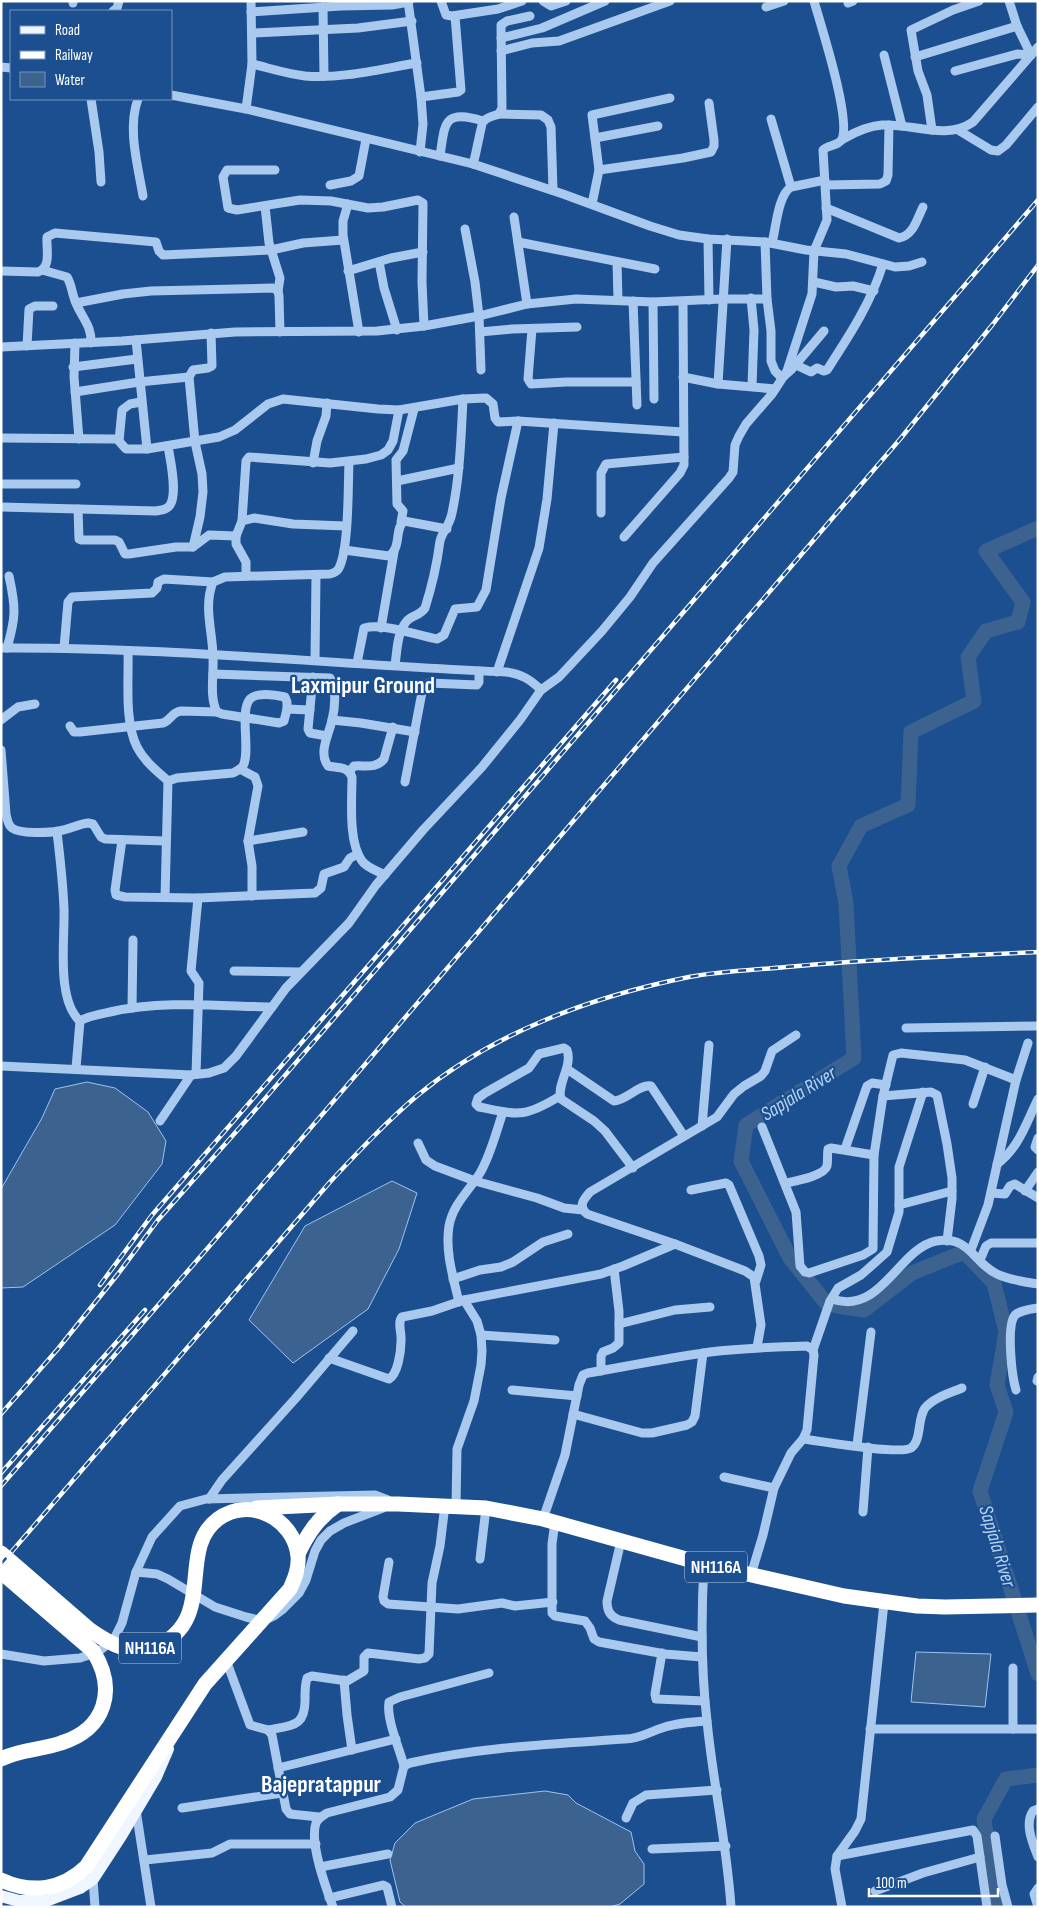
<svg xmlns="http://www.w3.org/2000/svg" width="1039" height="1908" viewBox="0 0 1039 1908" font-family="'Sofia Sans Condensed',sans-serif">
<rect width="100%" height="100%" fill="#1b4f8f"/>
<!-- water -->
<g fill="#3c6290" stroke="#9cc4f0">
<polygon points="87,1082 115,1088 148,1112 166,1141 162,1164 115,1225 23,1287 1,1288 1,1189 42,1118 55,1089"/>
<polygon points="392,1181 417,1193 399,1249 368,1309 293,1363 249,1320 305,1226"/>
<polygon points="916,1652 991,1654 985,1707 911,1702"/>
<polygon points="545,1791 568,1795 576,1803 631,1832 635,1851 644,1864 644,1884 620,1904 610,1907 406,1907 400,1902 390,1860 395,1843 415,1823 473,1799"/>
</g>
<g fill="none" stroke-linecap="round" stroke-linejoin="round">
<!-- river -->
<g stroke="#3c6290" stroke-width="15">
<polyline points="1038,528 986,551 1023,602 1018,622 986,631 968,657 974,701 911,732 908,805 861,826 839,866 846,903 854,1058 746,1125 741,1161 790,1258 826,1303 837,1306 864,1310 912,1273 964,1252 994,1283 1006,1332 997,1385 1006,1412 980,1491 1038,1674"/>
<polyline points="997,1907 984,1819 1006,1779 1038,1775"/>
</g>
<!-- minor -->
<g stroke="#a9c9ee" stroke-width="9">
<polyline points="408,1 421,97 423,124 420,152"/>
<polyline points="441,1 446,15 452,16 498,9 522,1"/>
<polyline points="543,1 551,6 566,1"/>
<polyline points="1009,1 1017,26 1031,55"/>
<polyline points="73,3 73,1"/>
<polyline points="848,3 853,1"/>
<polyline points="323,7 324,76"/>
<polyline points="766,7 784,1"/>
<polyline points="113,11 117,8 119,1"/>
<polyline points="251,12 341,6 392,5 409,2"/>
<polyline points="252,33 358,28 412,21"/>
<polyline points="501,38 542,28 605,1"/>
<polyline points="501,51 532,43 559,41 670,1"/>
<polyline points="884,55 902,126"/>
<polyline points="915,57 1017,26"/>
<path d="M252,64C269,68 287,74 305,76C342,79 380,69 417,63"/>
<polyline points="1,67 11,68"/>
<polyline points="955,71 1017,54 1031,55"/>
<polyline points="171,95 246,109 473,164 563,194 650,226 679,235 708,239 765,242 806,250 846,254 895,267 909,266 922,262"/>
<polyline points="421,97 458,92 461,90 455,16"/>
<polyline points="91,99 99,152 101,182"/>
<path d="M138,99C127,128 138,166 143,196"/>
<polyline points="246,109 252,64 251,1"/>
<polyline points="499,114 541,115 548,120 551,127 553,190"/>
<polyline points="771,119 791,187"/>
<polyline points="932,130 927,95 918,71 911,30 953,10 979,1"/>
<polyline points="958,130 991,150 998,151 1006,145 1038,107"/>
<polyline points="595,138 658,126"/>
<path d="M843,139C855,132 868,126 882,125C912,123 946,141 973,122L1038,47"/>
<path d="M440,156C445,123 443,109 483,121"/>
<path d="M473,164C476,156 481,123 484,121C487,117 494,116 499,114L502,108L501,25L507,21L530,16"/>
<polyline points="275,170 227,170 223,177 228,208 237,210 300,200 331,201 368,208 383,207 418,200 423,203 422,282 424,326"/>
<polyline points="599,170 683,158 711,152 714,146 714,140 709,103"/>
<polyline points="330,185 351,181 359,176 366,139"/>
<polyline points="826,185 880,184 886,181 888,175 889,125"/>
<polyline points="348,204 343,221 343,235 359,332"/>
<polyline points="592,204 599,170 592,115 670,98"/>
<polyline points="265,206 269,243 280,278 278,291"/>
<path d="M826,208L899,238C913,236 917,219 923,207"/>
<polyline points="514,217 527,304"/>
<polyline points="465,229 475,282 479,316 481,370"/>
<polyline points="708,239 709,300"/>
<polyline points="518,242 655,269"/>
<polyline points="765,242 767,299 771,331 771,361 775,371 782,378 791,370 824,331"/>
<path d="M772,243C776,228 778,195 791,187L825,180"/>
<polyline points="379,262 384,288 397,330"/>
<polyline points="617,262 618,300"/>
<path d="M42,270L67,277C72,285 72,295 76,303C82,318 92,326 91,343"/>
<path d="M1,271L38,272C52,267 46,249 47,237L55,233L156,242L159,251L163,255L271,250L303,243L343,240"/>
<polyline points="348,271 391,258 423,252"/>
<polyline points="814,282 836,287 853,286 874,291"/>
<polyline points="751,298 754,330 752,386"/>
<polyline points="633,301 637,405"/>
<polyline points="653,302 654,399"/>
<polyline points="76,303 123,294 151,291 273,288 278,291 279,296 280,332"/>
<polyline points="532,329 528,379 531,384 566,382 636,382"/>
<polyline points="480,332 512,329 577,327"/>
<polyline points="136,340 147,449"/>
<polyline points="75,343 74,377 79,439"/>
<polyline points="27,346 29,309 35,306 53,306"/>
<polyline points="1,347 122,341 235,332 377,331 424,326 479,316 527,304 576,299 653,302 722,299 767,299"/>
<path d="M796,365L811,372L817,368L824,371L827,370C849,336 871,303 883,264"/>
<polyline points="73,367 137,359"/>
<polyline points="683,377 718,384 775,389"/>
<polyline points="718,384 727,239"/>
<polyline points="75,392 139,382 189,377"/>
<polyline points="1,438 114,439 117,439 126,449 147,449 219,437 235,430 268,404 283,399 378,409 399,410 463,399 486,398 493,404 495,418 498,422 518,421 683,432"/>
<polyline points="119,441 122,410 130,404 141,402"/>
<polyline points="313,463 317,441 326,416 327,403"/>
<polyline points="397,481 459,468"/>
<polyline points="1,484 76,484"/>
<path d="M1,507L156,511C161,510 167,510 170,505C178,493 170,459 168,446"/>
<polyline points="78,509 79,539 81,540 115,540 119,542 125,554 129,554 176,547 193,547 209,535 236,536"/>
<polyline points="601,513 601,473 606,464 684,457"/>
<polyline points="242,521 246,461 249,457 330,463 366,459 381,455 388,450 393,441 399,410"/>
<polyline points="401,522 403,511 397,504 396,460 403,451 414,409"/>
<polyline points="624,537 680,473 684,465 683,302"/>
<polyline points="193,547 200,517 203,492 202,474 195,442 189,377 193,370 208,368 212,366 211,333"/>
<path d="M344,550L389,556C402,547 394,529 404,521L447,529"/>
<polyline points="246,576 246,562 236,544 236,536 242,521 254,518 293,524 346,526"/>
<polyline points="381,628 394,552"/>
<path d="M1,648C170,647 338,665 506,672C521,674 530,679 541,690"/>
<path d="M7,648C16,617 16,608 9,576"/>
<polyline points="64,648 68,602 72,597 152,593 157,588 158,582 164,579 213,582"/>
<path d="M128,651C129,679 124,721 137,747C144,761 157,771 168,781"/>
<polyline points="315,660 316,575"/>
<path d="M357,663L364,628C383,623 417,635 437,639L444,635L455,609L477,607L486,590L501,498L518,421"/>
<path d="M395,665C397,652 397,633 406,622C411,615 420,616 425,608C432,586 437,564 440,541C442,532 450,525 452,513C460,476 461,437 463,399"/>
<polyline points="497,672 539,548 547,499 554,423"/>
<path d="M213,674L330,678C337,687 335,709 332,720C329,735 318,752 328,766C338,768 348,766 352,777C352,800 348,842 362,861C367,868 378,871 385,875"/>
<polyline points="313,677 308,729 310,733 327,736"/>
<path d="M310,710L287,709L284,721L279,723L222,714L217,712C209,697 214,674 213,658C213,632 203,607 213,582L225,577L330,574C334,573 337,572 339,568C349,549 348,485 349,462"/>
<polyline points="1,720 18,707 35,704"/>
<polyline points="332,720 361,723 415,732"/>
<path d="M70,726L74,732H80L163,723C171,720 172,712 181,711L217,712"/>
<path d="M1,750L6,814C7,819 8,825 12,828C20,834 49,833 58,831C69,830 78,824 88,823L93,824L101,837L105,839L165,841"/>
<polyline points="240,769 255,777 258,786 248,841 252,866 252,896"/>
<path d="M350,771L354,766C365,765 376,769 384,759L393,727"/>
<polyline points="405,782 423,687 429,683 477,685 479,682 479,671"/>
<path d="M57,832C60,857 63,883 64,909C65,939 56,1000 80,1021"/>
<polyline points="122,840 115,890 116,895 125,897 198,898 315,893 321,888 324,874 344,867 350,858 358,854"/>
<polyline points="248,841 303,832"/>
<path d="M165,897L168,781L177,778L233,773C237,771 241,769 243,766C251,752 239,711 250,699C257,692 276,695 285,697L287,702V709"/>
<polyline points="234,971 301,972"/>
<polyline points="132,1008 133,940"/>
<polyline points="906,1028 1038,1026"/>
<path d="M1,1066L191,1075L209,1073L224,1068L236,1056L286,988L349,923L376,885L423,830L482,767L520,720L541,690L559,677L602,631L630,597L653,563L729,478L733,472L735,445L739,436L746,424L772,394L787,371L812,294L814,251L827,220L823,150C827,145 839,146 842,139C851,118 821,26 814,1"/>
<path d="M76,1068L80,1021C88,1016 100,1014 110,1012C163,1000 218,1006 272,1007"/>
<path d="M567,1069L614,1101C627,1100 639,1084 651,1086L684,1136"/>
<polyline points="196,1074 199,983 191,971 198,898"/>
<path d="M560,1096C524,1118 519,1115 479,1107L476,1104L478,1098L485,1093L529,1068L539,1054L564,1048L567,1050C573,1066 556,1085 561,1099L594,1121L605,1131L633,1168"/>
<polyline points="883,1096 931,1092 937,1095 947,1144 952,1178 952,1199 947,1241"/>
<polyline points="973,1104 985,1067"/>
<polyline points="160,1121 191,1075"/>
<polyline points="702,1126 709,1045"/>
<polyline points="762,1127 796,1212 800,1266 805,1272 809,1273 863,1255 873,1249 874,1155 883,1096 893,1055 901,1053 965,1060 1016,1080"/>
<polyline points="1038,1138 1035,1147 1038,1150"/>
<polyline points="418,1143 426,1160 435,1166 475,1181 537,1198 564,1208 583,1210"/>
<polyline points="845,1149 867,1086 872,1083 886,1085"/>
<path d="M997,1164C1019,1148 1026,1123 1038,1099"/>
<path d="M786,1183C795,1181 824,1176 827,1166C828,1161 827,1155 828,1149L831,1148L874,1155"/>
<polyline points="691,1190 726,1183 729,1185 759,1256 761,1265 756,1281"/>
<polyline points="1025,1191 1038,1172"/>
<polyline points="991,1193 1005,1194 1010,1186 1015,1184 1038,1198"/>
<polyline points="899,1205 952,1191"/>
<polyline points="971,1250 988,1205 1016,1080 1028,1043"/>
<polyline points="980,1260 986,1246 991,1243 1038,1243"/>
<polyline points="453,1279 480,1270 501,1267 513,1262 543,1242 568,1234"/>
<path d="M832,1299C881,1316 898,1249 936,1241C970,1235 973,1263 997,1274C1009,1280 1025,1282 1038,1284"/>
<path d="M459,1302C453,1277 445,1251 449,1226C453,1204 469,1191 480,1173C491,1154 496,1132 503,1112"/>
<polyline points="619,1324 675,1310 710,1307"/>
<polyline points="481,1335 555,1340"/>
<path d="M757,1347L761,1325L754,1277L745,1271L675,1244L587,1214C578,1206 583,1200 590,1192L717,1117L734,1094L744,1086L761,1076L765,1071L772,1051L796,1035"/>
<polyline points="813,1350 830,1301 838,1288 861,1275 887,1252 899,1212 899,1167 923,1092"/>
<path d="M329,1358L389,1379C398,1374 401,1351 401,1341C402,1333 397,1323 402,1317L432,1311L464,1300L601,1274L623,1266L675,1244"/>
<polyline points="601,1371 601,1356 603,1352 613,1348 619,1343 619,1311 614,1269"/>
<polyline points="1037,1381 1038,1377"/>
<polyline points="512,1390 577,1396"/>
<path d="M1016,1390C1012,1377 1006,1326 1015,1315C1021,1310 1031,1309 1038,1308"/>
<polyline points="573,1414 642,1433 652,1433 687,1425 692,1422 695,1416 703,1353"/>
<path d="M803,1439C820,1441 900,1455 911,1448C922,1440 917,1419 925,1408C933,1398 950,1393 962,1388"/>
<polyline points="857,1445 871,1332"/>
<polyline points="724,1477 774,1488"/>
<polyline points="209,1499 222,1480 295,1399 353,1331"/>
<polyline points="456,1506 457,1449 474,1401 481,1365 482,1351 481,1335 477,1321 464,1300"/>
<polyline points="863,1512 868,1447"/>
<path d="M543,1519L565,1455L579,1385L583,1375L588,1373C628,1366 669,1358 710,1352C742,1348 774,1347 807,1346L813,1350L814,1355L807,1430L803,1439L791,1453L774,1488L763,1535L751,1575"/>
<polyline points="555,1522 552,1544 552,1613 555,1616 585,1621 590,1628 594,1639 599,1642 665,1654 702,1657"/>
<path d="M621,1541L607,1601C607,1611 610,1616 619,1620L702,1637"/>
<polyline points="480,1559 486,1508"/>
<polyline points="389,1562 383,1597 384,1601 388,1604 458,1609 502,1603 515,1606 553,1602"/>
<path d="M704,1564C701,1617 701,1669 707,1721C713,1783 727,1844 731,1907"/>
<polyline points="136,1572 157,1574 168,1579 215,1607 246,1617 263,1621 274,1616 282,1610 299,1593 306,1580 315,1551 321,1540 330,1531 344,1523 383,1508"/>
<polyline points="662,1653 655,1694 656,1699 705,1701"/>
<polyline points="1,1654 44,1661 80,1658 98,1652 114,1639 122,1623 136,1572 152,1537 180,1506 206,1499 375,1495 388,1500"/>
<polyline points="226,1660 250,1725 268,1730 272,1735 286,1809 290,1814 319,1817"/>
<polyline points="1013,1668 1013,1729"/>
<polyline points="344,1680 347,1715 352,1750"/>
<polyline points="870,1729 1038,1729"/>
<path d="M268,1730C293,1725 306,1727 305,1697C305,1690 305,1685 307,1678L312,1676L347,1681L364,1671V1657L368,1653L419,1659L425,1658L429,1654L432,1583L440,1546L445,1505"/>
<path d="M404,1766C400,1750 386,1719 389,1702L400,1697L489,1673"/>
<polyline points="278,1768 396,1739"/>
<polyline points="182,1808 282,1793"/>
<path d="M1038,1809L1033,1811C1024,1824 1033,1844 1038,1857"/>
<polyline points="136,1810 151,1907"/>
<polyline points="626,1818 633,1803 646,1795 717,1790"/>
<polyline points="995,1836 1002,1885 1008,1907"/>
<polyline points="652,1849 726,1846"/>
<polyline points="837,1856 973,1830 977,1836 987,1907"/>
<polyline points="145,1860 212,1853 230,1844 316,1844"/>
<polyline points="320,1867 388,1854"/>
<polyline points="93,1879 95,1907"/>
<polyline points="875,1891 923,1873 980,1857"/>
<polyline points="329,1898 383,1885 387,1887 392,1907"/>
<path d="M333,1907C326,1888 309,1843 316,1823C318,1818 322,1816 327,1813L390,1797L398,1790L404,1766L410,1763C481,1747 553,1744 625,1739C639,1739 649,1732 662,1728C676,1723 691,1722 707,1721"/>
<polyline points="842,1907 835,1869 837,1856 855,1831 861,1819 884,1603"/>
<polyline points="1038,1907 1034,1894 1038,1888"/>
</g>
<!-- major -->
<polyline stroke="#f0f6ff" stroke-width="12" points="1,1896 19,1901 46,1901 80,1888 93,1879 121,1836 156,1777 168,1749"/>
<!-- highway -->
<g stroke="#fff" stroke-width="15">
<polyline points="256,1508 338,1504 398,1504 486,1508 543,1519 704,1564 844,1596 917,1606 945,1607 1038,1605"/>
<path d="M1,1553L90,1630C110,1644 133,1657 157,1646C218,1619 176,1550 218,1519C249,1496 294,1518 298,1556C299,1568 295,1578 290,1589L205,1684L86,1867C62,1890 32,1894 1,1880"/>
<path d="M298,1554C308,1533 318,1518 338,1504"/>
<path d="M1,1572L93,1651C117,1689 106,1729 61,1743C41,1750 21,1749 1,1759"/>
</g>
<defs>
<g id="rail">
<polyline points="100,1285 152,1215 616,680"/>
<polyline points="1,1414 57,1350 118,1274 158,1220 250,1116 1038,200"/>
<polyline points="1,1473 145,1310"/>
<polyline points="1,1486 213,1242 901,438 993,324 1038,265"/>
<path d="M1,1564L330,1182C358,1152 387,1121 418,1095C494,1032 594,996 689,977C721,971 754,970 786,967C870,959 954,956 1038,952"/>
</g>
</defs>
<!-- rail casing -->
<use href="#rail" stroke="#fff" stroke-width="4.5"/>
<!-- rail -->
<use href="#rail" stroke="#1b4f8f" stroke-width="2.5" stroke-dasharray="8" stroke-linecap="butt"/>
</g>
<g text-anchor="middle" stroke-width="4.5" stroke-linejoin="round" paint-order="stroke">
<!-- shield labels -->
<g fill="#1b4f8f" stroke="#bbcadd" stroke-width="1">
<rect x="685" y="1551.5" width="62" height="31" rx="4"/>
<rect x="119" y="1632.5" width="62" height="31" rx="4"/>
</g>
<g font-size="18" font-weight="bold" fill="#fff">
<text x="716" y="1573">NH116A</text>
<text x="150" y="1654">NH116A</text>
</g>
<!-- water labels -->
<g font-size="20" font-style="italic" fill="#b5d3f5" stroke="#1b4f8f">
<text transform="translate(798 1093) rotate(-32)" y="7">Sapjala River</text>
<text transform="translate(998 1546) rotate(73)" y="7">Sapjala River</text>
</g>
<!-- district labels -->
<g font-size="24" font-weight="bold" fill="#fff" stroke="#1b4f8f">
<text x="363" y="693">Laxmipur Ground</text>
<text x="321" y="1792">Bajepratappur</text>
</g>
</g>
<!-- border -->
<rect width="1039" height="1908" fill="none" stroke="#ffffff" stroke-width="5"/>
<!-- legend -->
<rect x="10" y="10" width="162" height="90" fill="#1b4f8f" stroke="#7695bc"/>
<rect x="20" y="26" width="25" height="8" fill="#f0f6ff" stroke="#7695bc"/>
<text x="55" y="35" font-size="15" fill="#ffffff">Road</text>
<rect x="20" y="51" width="25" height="8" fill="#ffffff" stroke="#7695bc"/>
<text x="55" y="60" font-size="15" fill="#ffffff">Railway</text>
<rect x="20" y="72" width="25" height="15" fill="#3c6290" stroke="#7695bc"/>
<text x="55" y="85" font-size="15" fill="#ffffff">Water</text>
<!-- scale -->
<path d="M869 1888v8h129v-8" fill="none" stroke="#ffffff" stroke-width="2.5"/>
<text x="876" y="1888" font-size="15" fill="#ffffff" stroke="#1b4f8f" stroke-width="4" paint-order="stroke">100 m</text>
</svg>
